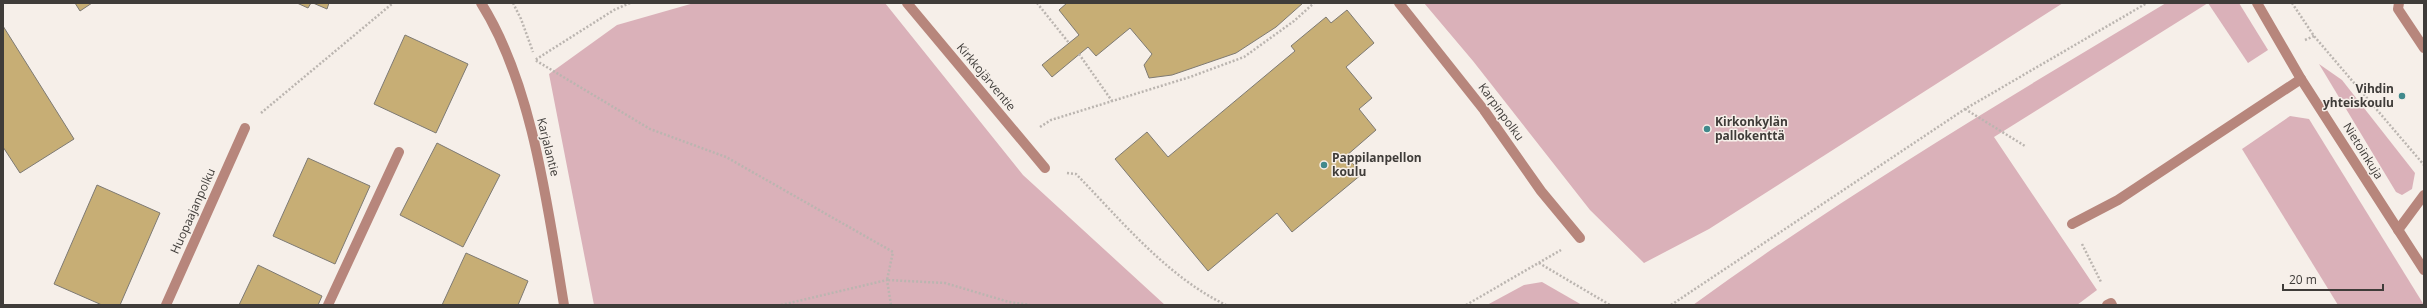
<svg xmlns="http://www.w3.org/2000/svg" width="2427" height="308" viewBox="0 0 2427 308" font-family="'Open Sans',sans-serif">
<rect width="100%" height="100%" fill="#f6efe9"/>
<!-- green -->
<g fill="#dab1b9">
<polygon points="694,3 885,3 1023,175 1165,305 594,305 549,74 617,25"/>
<polygon points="1424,3 2063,3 1709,229 1644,263 1590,210 1473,61"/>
<path d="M2166,3H2208L1994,137L2097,290L2077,305H1693C1844,195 2006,99 2166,3Z"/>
<polygon points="2208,3 2239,3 2268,50 2248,63"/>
<polygon points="2319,64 2342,80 2415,173 2412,189 2402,195 2396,192"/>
<polygon points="2290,116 2309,119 2424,305 2338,305 2242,149"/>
<polygon points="1542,282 1582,305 1487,305 1524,285"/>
</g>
<!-- building -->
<g fill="#c7ae75" stroke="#7e7a73">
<polygon points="75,3 92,3 80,11"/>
<polygon points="297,3 311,3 308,8"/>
<polygon points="313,3 329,3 327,9"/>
<polygon points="1067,3 1303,3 1276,27 1236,53 1172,75 1149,78 1144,65 1152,54 1130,28 1096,56 1088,47 1052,77 1042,65 1079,35 1059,10"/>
<polygon points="1347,10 1374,43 1346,67 1372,98 1359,109 1376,130 1346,156 1362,174 1292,232 1277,213 1208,271 1115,159 1147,132 1168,157 1295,51 1291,46 1326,17 1331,23"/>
<polygon points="3,26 74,139 20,173 3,147"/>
<polygon points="405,35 468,64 436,133 374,104"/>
<polygon points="437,143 500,175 463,247 400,215"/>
<polygon points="308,158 370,186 335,264 273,236"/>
<polygon points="97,185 160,213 120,305 102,305 54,284"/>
<polygon points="466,253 528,281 518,305 442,305"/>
<polygon points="258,265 322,296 318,305 239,305"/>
</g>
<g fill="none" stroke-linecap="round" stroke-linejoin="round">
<!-- path -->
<g stroke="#bbb5b0" stroke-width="2.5" stroke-dasharray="2 2" stroke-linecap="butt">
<polyline points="513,3 521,19 533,52"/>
<polyline points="630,3 614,10 535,60 650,129 726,157 893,252 887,280 945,283 1009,302 1030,305"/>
<polyline points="1037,3 1069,43"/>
<polyline points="2292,3 2314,36 2424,165"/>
<polyline points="2305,40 2314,36"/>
<polyline points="1079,54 1112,101"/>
<polyline points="1965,109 2025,146"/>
<polyline points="261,113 393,3"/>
<polyline points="1040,127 1051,120 1190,77 1244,57 1294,21 1314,3"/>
<path d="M1067,173L1076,174C1122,221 1166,276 1226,305"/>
<polyline points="2082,244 2101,282"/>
<polyline points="1539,263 1610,305"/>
<polyline points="781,305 887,280 891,305"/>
<polyline points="1466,305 1561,250"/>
<polyline points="1671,305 1965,109 2147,3"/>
</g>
<!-- minor -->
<g stroke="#b7867c" stroke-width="10">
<path d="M481,3C533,85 548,210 564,305"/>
<polyline points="907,3 1045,168"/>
<polyline points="1399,3 1484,110 1541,191 1580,238"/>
<polyline points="2257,3 2301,79 2424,270"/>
<polyline points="2399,3 2398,9 2424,48"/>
<polyline points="2072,224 2118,200 2301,79"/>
<polyline points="2398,230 2424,195"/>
<polyline points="166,305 245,128"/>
<polyline points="328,305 399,152"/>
<polyline points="2107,305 2111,303 2112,305"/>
</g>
</g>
<!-- markers -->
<g fill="#41898c" stroke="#f6efe9" stroke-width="1.5">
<circle cx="2402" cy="96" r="4"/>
<circle cx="1707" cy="129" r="4"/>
<circle cx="1324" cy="165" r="4"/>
</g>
<g text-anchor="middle" stroke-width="3" stroke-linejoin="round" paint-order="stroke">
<!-- street labels -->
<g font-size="12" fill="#3f3c39" stroke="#f6efe9">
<text transform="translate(986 77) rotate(50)" y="4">Kirkkojärventie</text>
<text transform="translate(1501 112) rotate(54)" y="4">Karpinpolku</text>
<text transform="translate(548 147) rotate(76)" y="4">Karjalantie</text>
<text transform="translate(2363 151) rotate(58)" y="4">Nietoinkuja</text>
<text transform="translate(193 211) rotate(-66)" y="4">Huopaajanpolku</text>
</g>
<!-- poi labels -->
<g font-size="12" font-weight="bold" fill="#3f3c39" stroke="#f6efe9" text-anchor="start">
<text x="2394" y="93" text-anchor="end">Vihdin<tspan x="2394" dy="14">yhteiskoulu</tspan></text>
<text x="1715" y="126">Kirkonkylän<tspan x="1715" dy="14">pallokenttä</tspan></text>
<text x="1332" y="162">Pappilanpellon<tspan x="1332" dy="14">koulu</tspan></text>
</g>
</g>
<!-- border -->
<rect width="2427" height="308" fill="none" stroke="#3f3c39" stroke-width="8"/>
<!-- scale -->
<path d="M2283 284v6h100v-6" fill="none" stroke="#3f3c39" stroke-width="2"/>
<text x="2289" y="284" font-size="12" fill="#3f3c39" stroke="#f6efe9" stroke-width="3" paint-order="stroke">20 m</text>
</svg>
